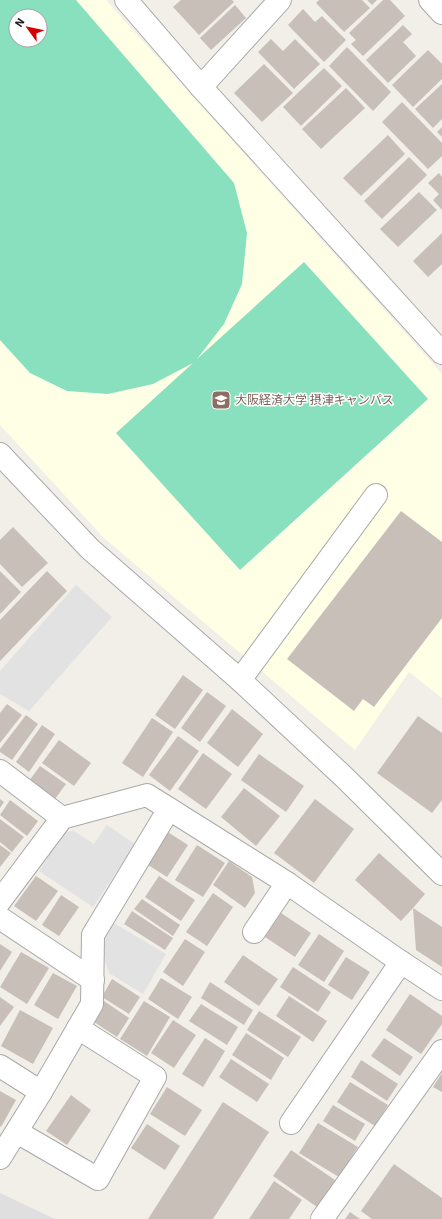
<svg xmlns="http://www.w3.org/2000/svg" width="442" height="1219" viewBox="0 0 442 1219" font-family="'IBM Plex Sans','Noto Sans JP',sans-serif">
<rect width="100%" height="100%" fill="#f2efe9"/>
<!-- residential -->
<polygon fill="#e0dfdf" points="0,1193 55,1219 0,1219"/>
<!-- education -->
<path fill="#ffffe5" fill-rule="evenodd" d="M0,0H106L442,374V698L409,672L355,750L104,538L0,425ZM16,16H40V40H16Z"/>
<!-- pitch -->
<path fill="#88e0be" fill-rule="evenodd" d="M0,0H76L234,183L247,233L242,284L224,324L197,359L304,262L428,399L240,570L116,433L193,363L153,384L108,394L67,391L30,373L0,340ZM16,16H40V40H16Z"/>
<!-- parking -->
<g fill="#e2e2e2">
<polygon points="76,585 112,617 29,711 0,694 0,671"/>
<polygon points="107,825 135,844 93,907 39,871 64,832 74,831 94,844"/>
<polygon points="112,922 166,954 143,994 109,973 99,943"/>
</g>
<!-- building -->
<g fill="#c7bfb8">
<polygon points="181,0 232,0 234,2 199,35 173,7"/>
<polygon points="319,0 362,0 370,8 344,32 316,3"/>
<polygon points="367,0 377,0 372,5"/>
<polygon points="383,0 390,0 405,16 363,56 351,44 356,40 349,33"/>
<polygon points="235,5 246,18 211,50 200,38"/>
<polygon points="303,9 315,22 322,16 346,40 324,62 288,25"/>
<polygon points="403,25 412,34 403,42 416,56 388,83 366,60"/>
<polygon points="271,39 283,51 295,39 320,64 294,89 258,52"/>
<polygon points="347,47 391,92 373,111 329,66"/>
<polygon points="428,50 442,64 442,79 413,107 392,85"/>
<polygon points="264,64 293,93 262,122 234,93"/>
<polygon points="324,68 342,86 301,126 283,107"/>
<polygon points="442,84 442,119 433,128 415,109"/>
<polygon points="346,88 365,108 321,149 302,129"/>
<polygon points="402,102 442,143 442,156 428,169 382,122"/>
<polygon points="442,127 442,137 437,132"/>
<polygon points="388,135 405,154 361,196 343,178"/>
<polygon points="409,157 427,175 382,219 364,201"/>
<polygon points="439,173 442,177 442,210 433,200 439,194 428,183"/>
<polygon points="419,192 437,210 398,247 380,229"/>
<polygon points="442,233 442,264 428,277 413,261"/>
<polygon points="401,511 442,542 442,618 374,707 363,699 354,711 287,659"/>
<polygon points="13,527 48,563 22,587 0,564 0,540"/>
<polygon points="0,571 21,592 0,614"/>
<polygon points="47,571 67,591 0,661 0,620"/>
<polygon points="183,675 203,690 175,729 155,715"/>
<polygon points="207,692 226,706 200,742 181,728"/>
<polygon points="7,704 22,715 0,743 0,713"/>
<polygon points="232,709 263,734 238,767 207,743"/>
<polygon points="26,715 38,724 12,760 0,752 0,749"/>
<polygon points="418,716 442,733 442,800 432,813 377,773"/>
<polygon points="152,718 173,732 143,777 122,763"/>
<polygon points="42,725 55,734 29,772 16,762"/>
<polygon points="178,736 199,751 170,791 149,775"/>
<polygon points="59,740 91,763 74,786 42,763"/>
<polygon points="203,753 232,774 206,809 178,789"/>
<polygon points="259,754 304,786 286,812 241,780"/>
<polygon points="40,766 66,784 55,799 29,781"/>
<polygon points="244,788 280,816 256,846 221,817"/>
<polygon points="0,799 4,802 0,808"/>
<polygon points="315,799 354,829 314,883 274,853"/>
<polygon points="10,800 38,821 27,836 0,815"/>
<polygon points="0,819 24,837 12,852 0,842"/>
<polygon points="166,831 188,845 167,877 145,863"/>
<polygon points="0,845 11,853 0,867"/>
<polygon points="197,845 225,863 203,897 175,880"/>
<polygon points="379,853 425,894 413,908 442,927 442,967 416,950 413,908 401,921 355,880"/>
<polygon points="229,861 252,877 255,893 245,908 213,885"/>
<polygon points="36,876 58,891 36,921 14,906"/>
<polygon points="159,876 195,900 181,921 145,897"/>
<polygon points="213,893 233,907 207,946 186,932"/>
<polygon points="61,895 79,907 59,936 42,925"/>
<polygon points="142,899 180,925 173,936 134,909"/>
<polygon points="132,911 173,938 165,950 124,924"/>
<polygon points="281,913 311,933 295,957 265,937"/>
<polygon points="319,934 344,951 324,982 298,965"/>
<polygon points="185,939 205,952 183,986 163,972"/>
<polygon points="0,944 12,952 0,971"/>
<polygon points="21,952 49,968 27,1004 0,987"/>
<polygon points="243,955 278,979 259,1006 224,982"/>
<polygon points="346,957 370,972 352,1000 328,985"/>
<polygon points="293,967 331,992 318,1012 280,987"/>
<polygon points="53,973 77,986 58,1019 34,1005"/>
<polygon points="161,978 192,997 178,1019 148,999"/>
<polygon points="112,979 140,997 129,1014 102,997"/>
<polygon points="210,982 253,1010 244,1025 201,998"/>
<polygon points="410,994 442,1016 442,1024 421,1054 386,1030"/>
<polygon points="289,996 327,1021 313,1042 276,1016"/>
<polygon points="0,997 14,1007 0,1026"/>
<polygon points="101,999 129,1018 117,1037 88,1018"/>
<polygon points="144,1001 170,1017 147,1056 120,1039"/>
<polygon points="201,1004 238,1027 227,1045 189,1021"/>
<polygon points="20,1010 53,1028 33,1064 1,1046"/>
<polygon points="259,1011 301,1037 288,1057 247,1030"/>
<polygon points="173,1020 196,1035 174,1068 151,1053"/>
<polygon points="246,1033 284,1058 271,1080 232,1055"/>
<polygon points="205,1038 225,1051 203,1087 182,1074"/>
<polygon points="384,1038 413,1057 400,1076 371,1056"/>
<polygon points="231,1059 269,1084 257,1102 219,1077"/>
<polygon points="361,1060 398,1084 387,1101 351,1077"/>
<polygon points="442,1073 442,1092 433,1087"/>
<polygon points="350,1082 388,1105 375,1126 337,1102"/>
<polygon points="167,1087 202,1110 185,1136 150,1114"/>
<polygon points="0,1091 16,1100 1,1127 0,1126"/>
<polygon points="71,1095 91,1110 67,1145 46,1131"/>
<polygon points="223,1102 269,1132 213,1219 148,1219"/>
<polygon points="333,1105 365,1124 355,1141 323,1121"/>
<polygon points="318,1123 358,1147 339,1177 299,1153"/>
<polygon points="147,1124 180,1146 165,1170 131,1148"/>
<polygon points="291,1150 335,1180 324,1212 273,1176"/>
<polygon points="394,1164 442,1198 442,1219 372,1219 361,1211"/>
<polygon points="274,1181 302,1200 289,1219 249,1219"/>
<polygon points="350,1212 360,1219 345,1219"/>
</g>
<g fill="none" stroke-linecap="round" stroke-linejoin="round">
<defs>
<g id="minor">
<polyline points="126,0 201,87 442,353"/>
<polyline points="430,0 442,13"/>
<polyline points="201,87 280,0"/>
<polyline points="0,454 90,549 240,680 344,777 442,874"/>
<polyline points="240,680 376,495"/>
<polyline points="0,771 62,818"/>
<polyline points="0,901 62,818 147,795 287,883 401,962 442,989"/>
<polyline points="0,918 93,980"/>
<polyline points="254,932 287,883"/>
<polyline points="0,1066 41,1092"/>
<polyline points="291,1123 401,962"/>
<polyline points="17,1132 98,1179 155,1077 78,1028"/>
<polyline points="0,1158 41,1092 92,1004 93,935 169,809"/>
<polyline points="322,1219 442,1051"/>
</g>
</defs>
<!-- minor casing -->
<use href="#minor" stroke="#a9a9a9" stroke-width="24"/>
<!-- minor -->
<use href="#minor" stroke="#fff" stroke-width="22"/>
</g>
<!-- icons -->
<defs>
<symbol id="university-square" viewBox="-11 -11 22 22"><rect x="-9" y="-9" width="18" height="18" rx="4" fill="#8d6e63" stroke="#fff"/><path d="M0-5L7-2L0 1L-7-2ZM-4 1L0 2.5L4 1V4Q0 6-4 4Z" fill="#fff"/></symbol>
</defs>
<g fill-rule="evenodd">
<use href="#university-square" x="210" y="389" width="22" height="22"/>
</g>
<g text-anchor="middle" stroke-width="3" stroke-linejoin="round" paint-order="stroke">
<!-- education labels -->
<g font-size="12" fill="#785e54" stroke="#fff" text-anchor="start">
<text x="235" y="404">大阪経済大学 摂津キャンパス</text>
</g>
</g>
<!-- north arrow -->
<g transform="translate(28 28) rotate(303)"><circle r="19" fill="#ffffff" stroke="#a7a7a7"/>
<path d="M0-3L7 15L0 10L-7 15Z" fill="#d40000"/>
<text y="-6" font-size="11" font-weight="bold" text-anchor="middle" fill="#222222">N</text>
</g>
</svg>
